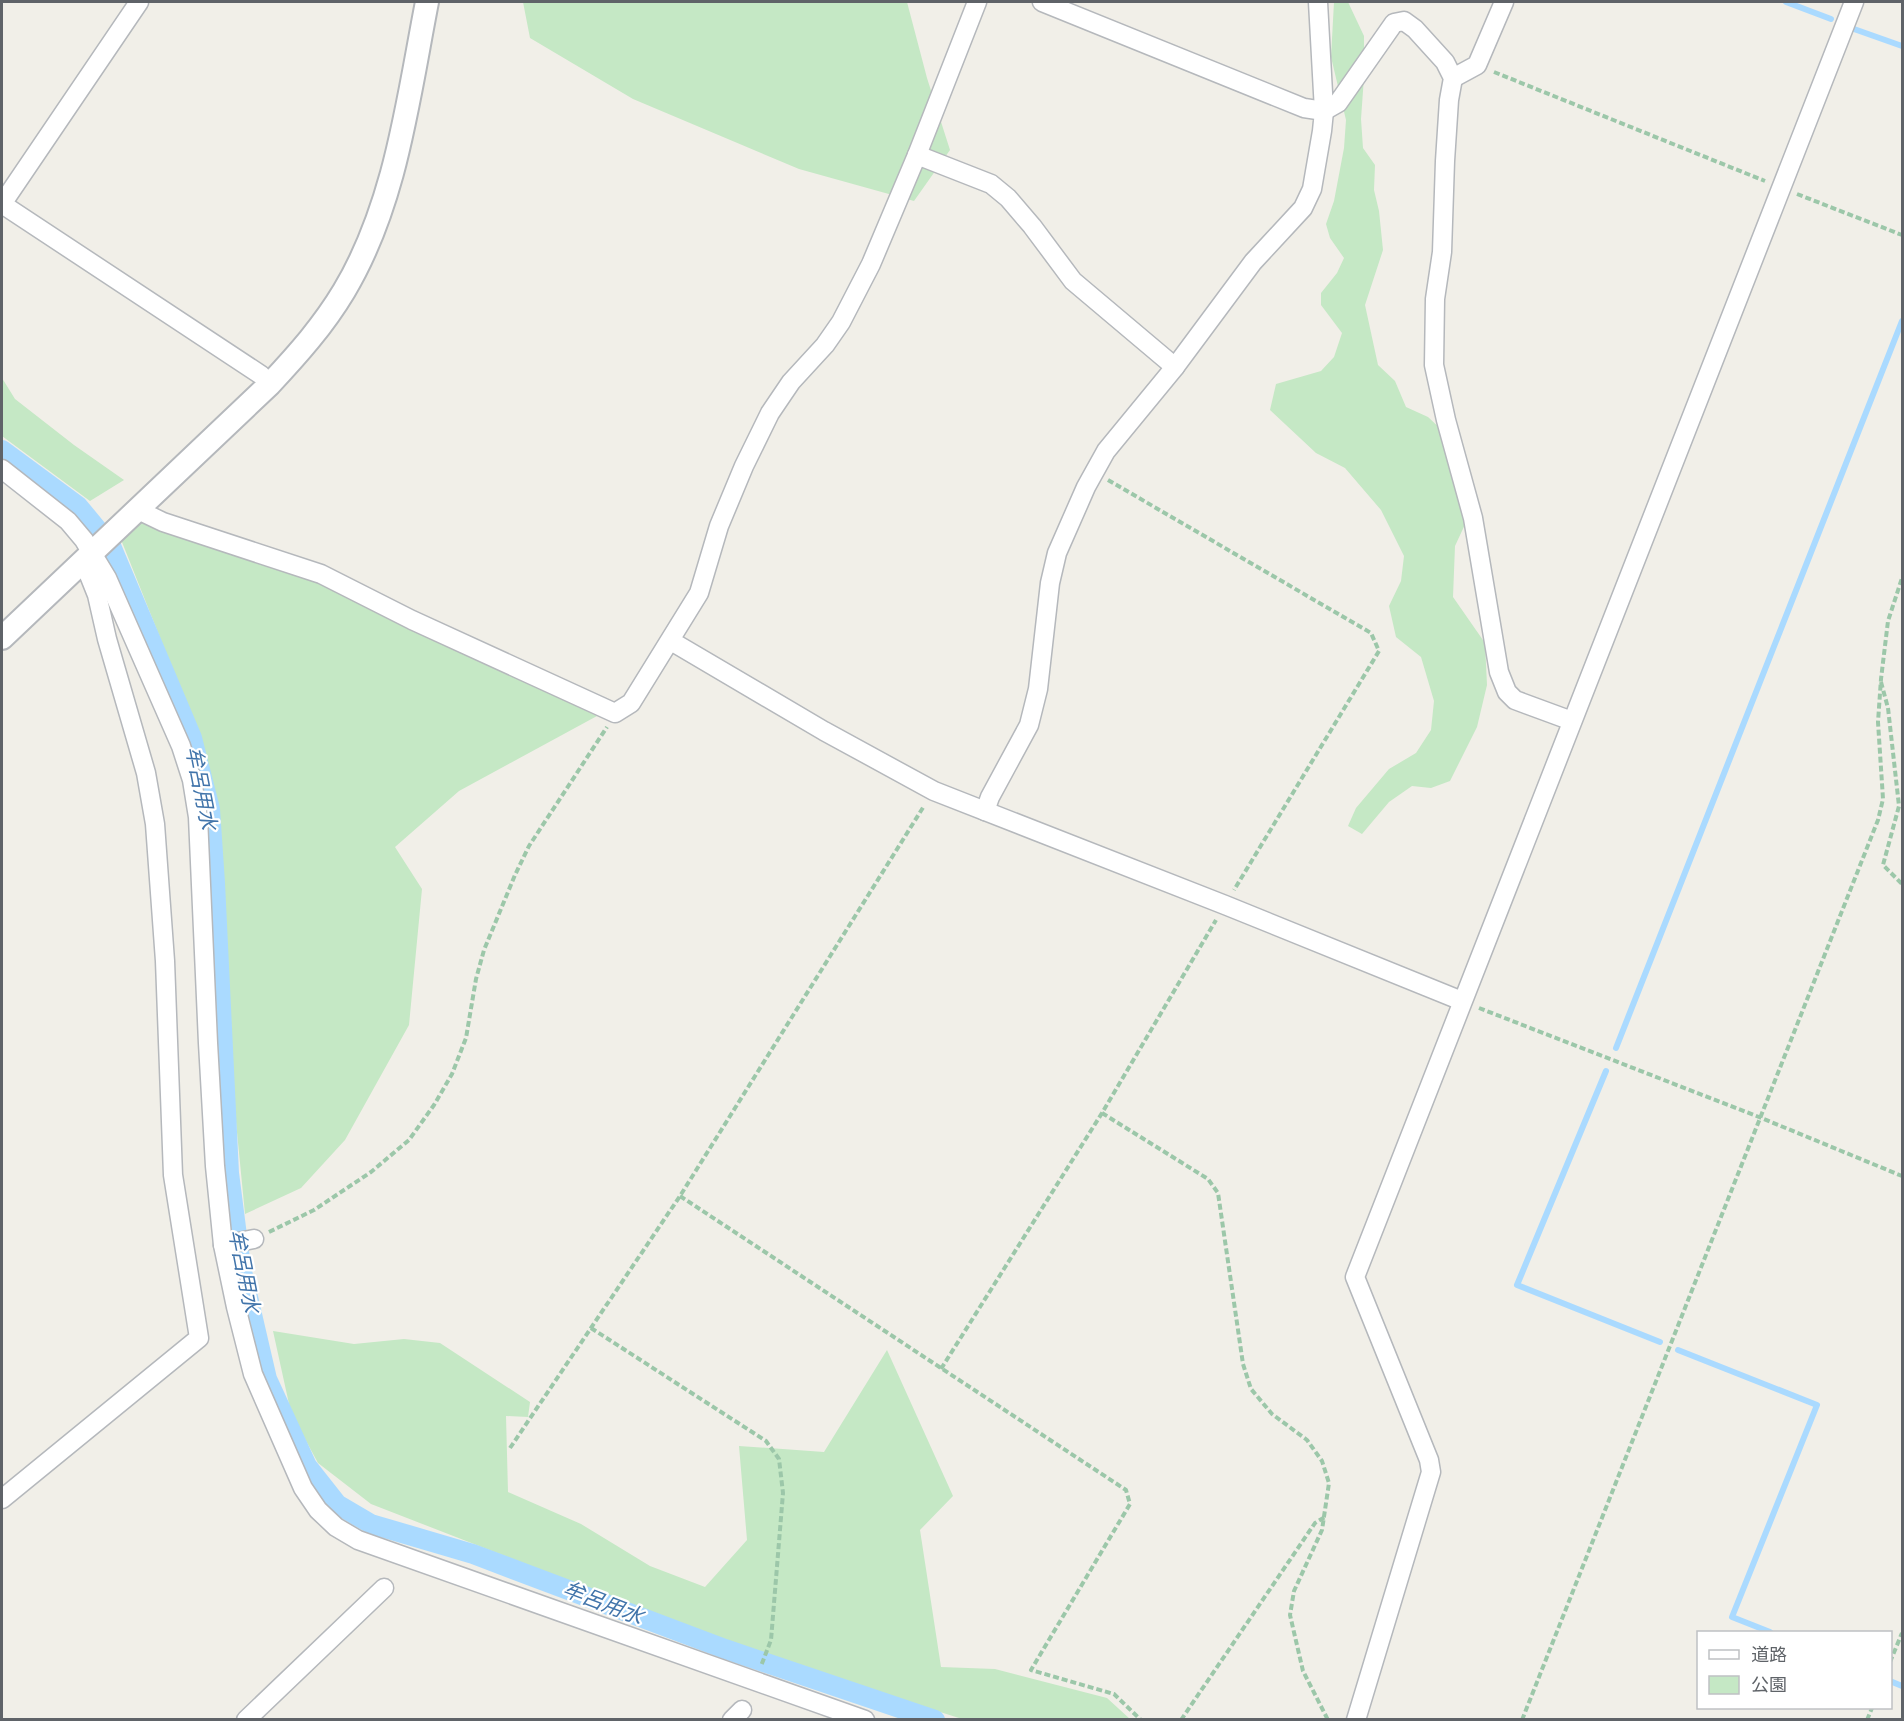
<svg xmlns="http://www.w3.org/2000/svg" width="1904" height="1721" viewBox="0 0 1904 1721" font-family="Helvetica,'Noto Sans JP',sans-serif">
<rect width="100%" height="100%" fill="#f1efe8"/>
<!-- green -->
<g fill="#c5e8c5">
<polygon points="523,2 907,2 927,78 950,150 914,201 799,169 633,99 530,38"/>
<polygon points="1334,2 1348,2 1364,36 1364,77 1361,119 1363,148 1375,165 1374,190 1379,211 1383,250 1365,305 1378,365 1395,381 1406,407 1428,417 1444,432 1468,518 1455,546 1453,597 1485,643 1487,685 1477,727 1450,781 1431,788 1412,786 1389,802 1362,834 1348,826 1356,808 1389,769 1416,753 1431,730 1434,701 1421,657 1396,637 1389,606 1401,581 1404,556 1381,510 1345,468 1316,453 1270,410 1276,384 1321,371 1334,357 1342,333 1321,305 1321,293 1337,273 1344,258 1330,238 1326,224 1334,201 1344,148 1346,120 1331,57"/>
<polygon points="2,378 15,399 74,445 124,480 90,501 2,436"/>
<polygon points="134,516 319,583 597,716 459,791 395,847 422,889 409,1025 345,1140 301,1188 245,1214 236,1122 225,1041 220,924 206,799 184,698 116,527"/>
<polygon points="273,1331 354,1344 404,1339 440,1343 530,1402 528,1417 506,1416 508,1492 581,1524 650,1566 705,1587 747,1540 739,1446 824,1452 887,1350 953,1496 920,1530 941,1667 995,1669 1107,1698 1130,1719 981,1720 959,1718 757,1654 371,1504 318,1463 291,1413"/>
</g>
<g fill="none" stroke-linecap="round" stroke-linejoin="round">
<!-- stream -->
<g stroke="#aadaff" stroke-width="6">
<polyline points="1786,2 1831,19"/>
<polyline points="1854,29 1902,46"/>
<polyline points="1616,1048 1902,321"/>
<polyline points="1606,1071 1517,1285 1660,1342"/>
<polyline points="1678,1350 1817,1405 1732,1617 1770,1632"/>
<polyline points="1890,1681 1902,1686"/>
</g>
<!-- canal -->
<polyline stroke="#aadaff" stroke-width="20" points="2,450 78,506 111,546 192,738 210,809 215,883 229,1173 241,1267 267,1379 307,1466 337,1504 371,1524 473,1554 725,1649 935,1720"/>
<defs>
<g id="minor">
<polyline points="1318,2 1324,111 1338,103 1394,23 1404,21 1415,29 1445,62 1453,78 1449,100 1445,161 1442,252 1435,299 1434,365 1446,420 1473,518 1499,672 1507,692 1515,700 1572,721"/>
<polyline points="1453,78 1477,65 1504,2"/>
<polyline points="917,155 991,184 1008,198 1032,226 1073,281 1175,367"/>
<polyline points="2,204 261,375 270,384"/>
<polyline points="2,204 139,2"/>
<polyline points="2,469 68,521 84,540 107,578 181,746 192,780 198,817 208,1043 215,1166 223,1245 236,1307 253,1374 303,1488 318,1510 336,1527 358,1540 865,1720"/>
<polyline points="138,510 163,522 321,574 412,620 615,713 631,703 699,593 719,526 744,466 770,413 791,382 825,345 841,322 871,264 917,155 977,2"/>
<polyline points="671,641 824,731 934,791 1225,905 1462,1001"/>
<polyline points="985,811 990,797 1029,725 1038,689 1050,583 1057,553 1086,487 1106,451 1175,367 1253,262 1303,208 1312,189 1322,131 1324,111 1304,108 1042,2"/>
<polyline points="223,1245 254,1239"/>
<polyline points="2,1499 199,1338 173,1175 165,961 155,824 146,773 107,639 97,595 83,560"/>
<polyline points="246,1720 384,1588"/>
<polyline points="732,1720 742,1710"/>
<polyline points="1356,1720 1431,1472 1429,1460 1355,1277 1854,2"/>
</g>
<path id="tertiary" d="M2,638L270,384C298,354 323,326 344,291C396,204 408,99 427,2"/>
</defs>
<!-- minor casing -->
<use href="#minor" stroke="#b5b8bc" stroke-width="21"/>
<!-- tertiary casing -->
<use href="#tertiary" stroke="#b5b8bc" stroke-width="26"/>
<!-- path -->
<g stroke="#9cc7a9" stroke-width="4" stroke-dasharray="6 3" stroke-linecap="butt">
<polyline points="1494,72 1765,181"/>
<polyline points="1797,194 1902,235"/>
<polyline points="1108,480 1371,633 1379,651 1234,890"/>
<polyline points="1881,682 1888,708 1899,806 1883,865 1902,884"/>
<polyline points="1479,1008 1759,1117 1902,1176"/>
<polyline points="1102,1113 1208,1179 1218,1193 1243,1364 1251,1389 1272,1414 1307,1440 1322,1461 1329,1483 1322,1530 1294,1591 1290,1615 1303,1671 1328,1720"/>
<polyline points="680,1196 1126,1490 1130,1504 1031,1670 1114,1694 1141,1720"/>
<polyline points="269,1232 314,1210 371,1172 409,1140 434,1105 452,1074 466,1038 476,979 484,950 515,875 529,846 607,727"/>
<polyline points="591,1328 766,1441 779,1459 783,1493 771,1640 761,1666"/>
<polyline points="941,1369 1102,1113 1216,920"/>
<polyline points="510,1448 680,1196 924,806"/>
<polyline points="1890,1662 1902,1633"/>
<polyline points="1181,1720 1315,1523 1325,1517"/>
<polyline points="1522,1720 1878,820 1883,799 1878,722 1881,679 1888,621 1902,578"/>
<polyline points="1867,1720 1872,1708"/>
</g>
<!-- minor -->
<use href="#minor" stroke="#fff" stroke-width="18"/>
<!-- tertiary -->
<use href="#tertiary" stroke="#fff" stroke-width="22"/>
</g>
<g text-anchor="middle" stroke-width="4.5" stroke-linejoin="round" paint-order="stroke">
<!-- water labels -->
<g font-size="21" font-style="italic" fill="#4174aa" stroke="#fff">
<text transform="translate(201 788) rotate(79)" y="7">牟呂用水</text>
<text transform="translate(244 1271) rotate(79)" y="7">牟呂用水</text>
<text transform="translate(603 1603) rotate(21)" y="7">牟呂用水</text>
</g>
</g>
<!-- border -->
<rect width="1904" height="1721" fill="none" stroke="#5f6368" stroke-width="6"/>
<!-- legend -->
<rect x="1697" y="1631" width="195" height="78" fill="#ffffff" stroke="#bfc1c3" stroke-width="1.5"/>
<rect x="1709" y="1650" width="30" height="9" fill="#ffffff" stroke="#bfc1c3" stroke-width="1.5"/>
<text x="1751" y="1661" font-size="18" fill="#5f6368">道路</text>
<rect x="1709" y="1676" width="30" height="18" fill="#c5e8c5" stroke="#bfc1c3" stroke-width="1.5"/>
<text x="1751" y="1691" font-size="18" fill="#5f6368">公園</text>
</svg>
